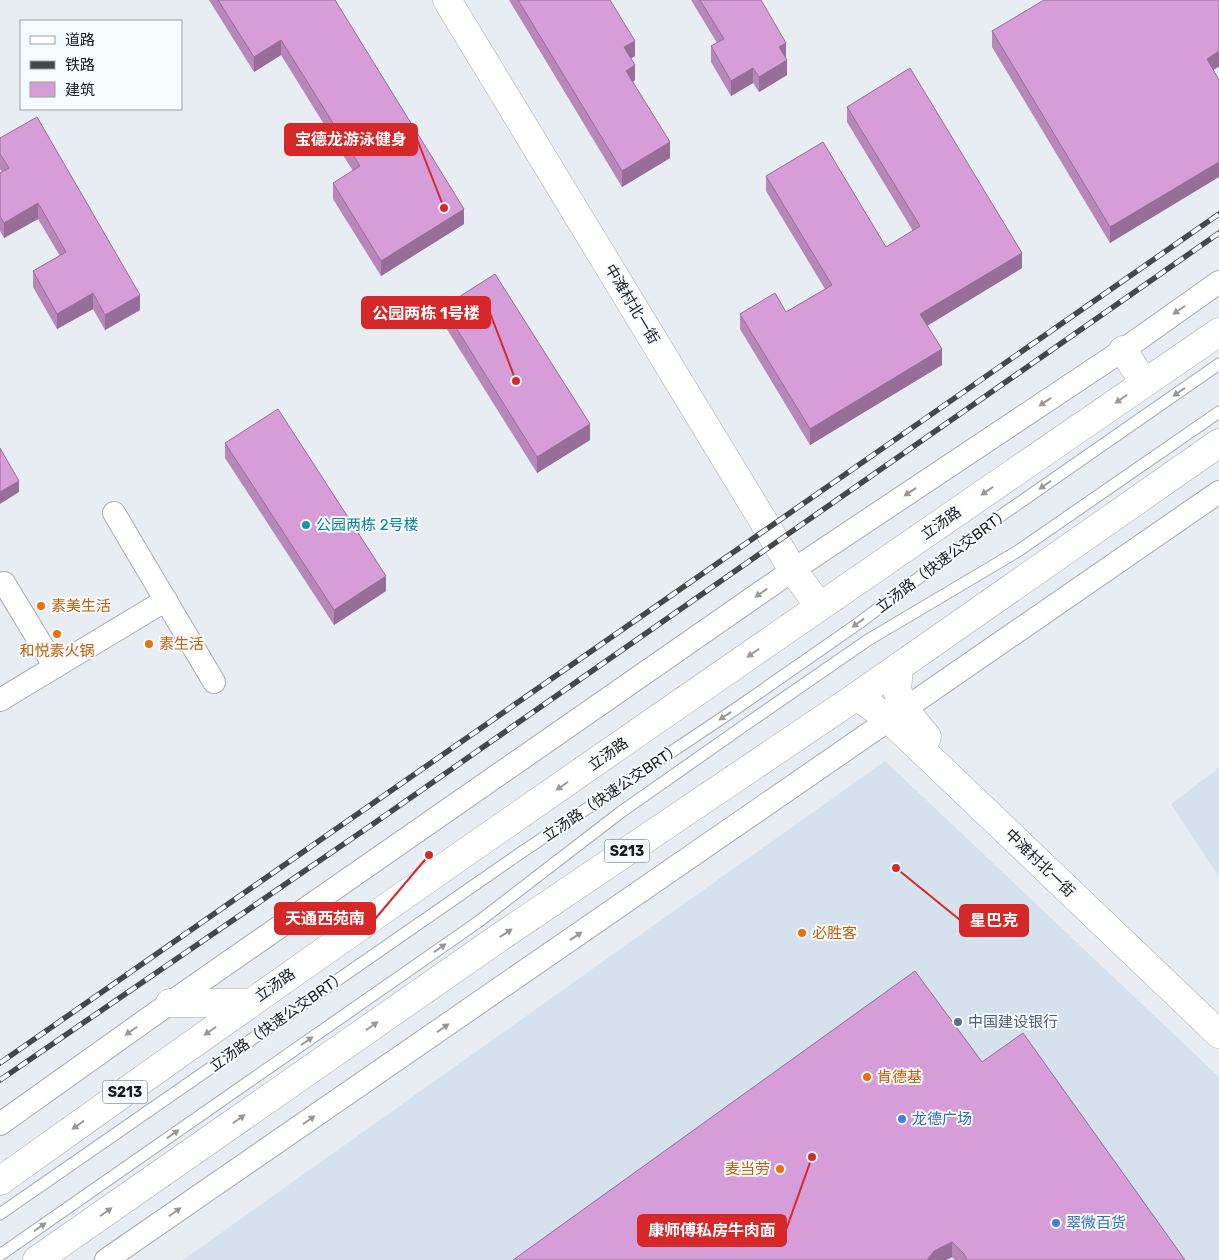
<svg xmlns="http://www.w3.org/2000/svg" width="1219" height="1260" viewBox="0 0 1219 1260" font-family="Rubik,'Noto Sans SC',sans-serif">
<rect width="100%" height="100%" fill="#e7edf2"/>
<!-- built -->
<g fill="#d5e1ec">
<polygon points="885,761 1219,1077 1219,1260 183,1260"/>
<polygon points="1219,768 1219,877 1171,804"/>
</g>
<g fill="none" stroke-linecap="round" stroke-linejoin="round">
<defs>
<g id="lane">
<polyline points="0,1214 522,852 734,710 859,623 999,517 1219,364"/>
<polyline points="0,1255 478,922 621,812 745,725 868,640 1018,551 1219,412"/>
</g>
<g id="street">
<polyline points="114,513 214,682"/>
<polyline points="4,583 55,667"/>
<polyline points="0,700 166,600"/>
<polyline points="0,1124 170,1003 793,570 1123,350 1219,282"/>
<polyline points="106,1260 1219,492"/>
</g>
<g id="secondary">
<polyline points="447,0 793,570 819,606"/>
<polyline points="899,667 897,690 905,710 927,737"/>
<polyline points="857,696 890,720 1219,1034"/>
</g>
<g id="primary">
<polyline points="1123,350 1144,383"/>
<polyline points="170,1003 250,1003"/>
<path d="M0,1181C403,893 811,612 1219,332"/>
<polyline points="37,1260 503,935 857,696 1219,443"/>
</g>
</defs>
<!-- lane casing -->
<use href="#lane" stroke="#a5abb0" stroke-width="13"/>
<!-- street casing -->
<use href="#street" stroke="#a5abb0" stroke-width="24"/>
<!-- secondary casing -->
<use href="#secondary" stroke="#a5abb0" stroke-width="29"/>
<!-- primary casing -->
<use href="#primary" stroke="#a5abb0" stroke-width="29"/>
<!-- lane -->
<use href="#lane" stroke="#fff" stroke-width="11"/>
<!-- street -->
<use href="#street" stroke="#fff" stroke-width="22"/>
<!-- secondary -->
<use href="#secondary" stroke="#fff" stroke-width="28"/>
<!-- primary -->
<use href="#primary" stroke="#fff" stroke-width="28"/>
<defs>
<g id="rail">
<polyline points="0,1063 1219,214"/>
<polyline points="0,1080 373,824 1219,233"/>
</g>
</defs>
<!-- rail casing -->
<use href="#rail" stroke="#45484b" stroke-width="5.5"/>
<!-- rail -->
<use href="#rail" stroke="#f5fafe" stroke-width="4" stroke-dasharray="11" stroke-linecap="butt"/>
</g>
<!-- wall -->
<g fill="#b887ba">
<polygon points="209,0 335,0 464,224 381,276 333,199 333,183 353,171 281,55 254,72"/>
<polygon points="509,0 610,0 635,56 631,58 635,80 633,82 670,158 622,187"/>
<polygon points="691,0 761,0 786,58 787,75 759,92 753,83 731,96 711,62 711,46 717,43"/>
<polygon points="1219,0 1219,67 1213,70 1110,243 992,47 992,31"/>
<polygon points="847,107 1022,268 927,326 942,365 810,445 740,329 740,314 786,312 825,289 766,191 766,176 886,247 913,231 847,122"/>
<polygon points="0,138 140,310 105,330 93,309 57,329 33,287 33,271 60,256 38,219 4,238 0,231 0,173 2,172 0,169"/>
<polygon points="443,307 590,440 537,473 443,323"/>
<polygon points="225,443 386,591 334,625 225,458"/>
<polygon points="982,1062 1185,1260 955,1260 952,1257 946,1260"/>
</g>
<!-- shaded-wall -->
<g fill="#966e97">
<polygon points="281,40 281,55 254,72 254,57"/>
<polygon points="635,41 635,56 624,62 624,47"/>
<polygon points="786,43 786,58 779,62 779,47"/>
<polygon points="1219,51 1219,66 1207,74 1207,59"/>
<polygon points="787,60 787,75 759,92 759,77"/>
<polygon points="635,65 635,80 626,86 626,71"/>
<polygon points="753,68 753,83 731,96 731,81"/>
<polygon points="670,142 670,158 622,187 622,171"/>
<polygon points="1219,162 1219,177 1110,243 1110,227"/>
<polygon points="38,203 38,219 4,238 4,223"/>
<polygon points="464,209 464,224 381,276 381,261"/>
<polygon points="1022,253 1022,268 920,330 920,314"/>
<polygon points="93,293 93,309 57,329 57,314"/>
<polygon points="140,295 140,310 105,330 105,315"/>
<polygon points="942,349 942,365 810,445 810,429"/>
<polygon points="590,424 590,440 537,473 537,457"/>
<polygon points="19,481 19,492 0,504 0,492"/>
<polygon points="386,576 386,591 334,625 334,610"/>
<polygon points="952,1242 952,1257 946,1260 927,1260 934,1251"/>
</g>
<!-- building -->
<g fill="#d69dd8" stroke="#966e97">
<polygon points="218,0 335,0 464,209 381,261 333,183 360,166 281,40 254,57"/>
<polygon points="518,0 610,0 635,41 624,47 635,65 626,71 670,142 622,171"/>
<polygon points="700,0 761,0 786,43 779,47 787,60 759,77 753,68 731,81 711,46 724,39"/>
<polygon points="1044,0 1219,0 1219,51 1207,59 1219,80 1219,162 1110,227 992,31"/>
<polygon points="910,68 1022,253 920,314 942,349 810,429 740,314 775,293 786,312 832,285 766,176 823,142 886,247 920,226 847,107"/>
<polygon points="37,117 140,295 105,315 93,293 57,314 33,271 66,252 38,203 4,223 0,216 0,173 9,168 0,154 0,138"/>
<polygon points="495,274 590,424 537,457 443,307"/>
<polygon points="278,409 386,576 334,610 225,443"/>
<polygon points="0,448 19,481 0,492"/>
<polygon points="915,971 982,1062 1023,1033 1185,1260 967,1260 964,1254 952,1242 934,1251 927,1260 513,1260"/>
</g>
<!-- one-way arrows -->
<defs><path id="oneway-solid" d="M-6-.8H1V-3.2L6.5 0L1 3.2V.8H-6Z" transform="scale(1.25)"/></defs>
<g fill="#989899">
<use href="#oneway-solid" transform="translate(1179 310) rotate(145)"/>
<use href="#oneway-solid" transform="translate(1179 392) rotate(145)"/>
<use href="#oneway-solid" transform="translate(1121 399) rotate(145)"/>
<use href="#oneway-solid" transform="translate(1045 402) rotate(146)"/>
<use href="#oneway-solid" transform="translate(1045 485) rotate(145)"/>
<use href="#oneway-solid" transform="translate(987 491) rotate(145)"/>
<use href="#oneway-solid" transform="translate(910 492) rotate(146)"/>
<use href="#oneway-solid" transform="translate(761 593) rotate(145)"/>
<use href="#oneway-solid" transform="translate(858 623) rotate(144)"/>
<use href="#oneway-solid" transform="translate(753 653) rotate(145)"/>
<use href="#oneway-solid" transform="translate(725 716) rotate(146)"/>
<use href="#oneway-solid" transform="translate(562 786) rotate(145)"/>
<use href="#oneway-solid" transform="translate(506 933) rotate(-34)"/>
<use href="#oneway-solid" transform="translate(576 936) rotate(-34)"/>
<use href="#oneway-solid" transform="translate(440 948) rotate(-35)"/>
<use href="#oneway-solid" transform="translate(372 1026) rotate(-35)"/>
<use href="#oneway-solid" transform="translate(443 1028) rotate(-35)"/>
<use href="#oneway-solid" transform="translate(131 1031) rotate(145)"/>
<use href="#oneway-solid" transform="translate(210 1031) rotate(145)"/>
<use href="#oneway-solid" transform="translate(307 1041) rotate(-35)"/>
<use href="#oneway-solid" transform="translate(239 1119) rotate(-35)"/>
<use href="#oneway-solid" transform="translate(309 1120) rotate(-35)"/>
<use href="#oneway-solid" transform="translate(78 1125) rotate(145)"/>
<use href="#oneway-solid" transform="translate(173 1134) rotate(-35)"/>
<use href="#oneway-solid" transform="translate(106 1212) rotate(-35)"/>
<use href="#oneway-solid" transform="translate(175 1212) rotate(-35)"/>
<use href="#oneway-solid" transform="translate(40 1227) rotate(-35)"/>
</g>
<!-- markers -->
<circle fill="#0f9aa8" stroke="#f5fafe" stroke-width="2" cx="306" cy="525" r="5"/>
<g fill="#e8710a" stroke="#f5fafe" stroke-width="2">
<circle cx="41" cy="606" r="5"/>
<circle cx="57" cy="634" r="5"/>
<circle cx="149" cy="644" r="5"/>
<circle cx="802" cy="933" r="5"/>
<circle cx="867" cy="1077" r="5"/>
<circle cx="780" cy="1169" r="5"/>
</g>
<circle fill="#5c6f8a" stroke="#f5fafe" stroke-width="2" cx="958" cy="1022" r="5"/>
<g fill="#3f7fe0" stroke="#f5fafe" stroke-width="2">
<circle cx="902" cy="1119" r="5"/>
<circle cx="1056" cy="1223" r="5"/>
</g>
<g text-anchor="middle" stroke-width="4" stroke-linejoin="round" paint-order="stroke">
<!-- shield labels -->
<g fill="#f5fafe" stroke="#5b5e60" stroke-width="1">
<rect x="604.5" y="839.5" width="45" height="23" rx="4"/>
<rect x="102.5" y="1080.5" width="45" height="23" rx="4"/>
</g>
<g font-size="14" font-weight="bold" fill="#191b1d">
<text x="627" y="856">S213</text>
<text x="125" y="1097">S213</text>
</g>
<!-- street labels -->
<g font-size="15" fill="#191b1d" stroke="#f5fafe">
<text transform="translate(632 304) rotate(59)" y="5">中滩村北一街</text>
<text transform="translate(941 523) rotate(-35)" y="5">立汤路</text>
<text transform="translate(943 560) rotate(-37)" y="5">立汤路（快速公交BRT）</text>
<text transform="translate(608 754) rotate(-35)" y="5">立汤路</text>
<text transform="translate(612 792) rotate(-34)" y="5">立汤路（快速公交BRT）</text>
<text transform="translate(1040 863) rotate(44)" y="5">中滩村北一街</text>
<text transform="translate(275 985) rotate(-35)" y="5">立汤路</text>
<text transform="translate(278 1021) rotate(-35)" y="5">立汤路（快速公交BRT）</text>
</g>
<!-- culture labels -->
<g font-size="15" fill="#0d838f" stroke="#f5fafe" text-anchor="start">
<text x="316" y="530">公园两栋 2号楼</text>
</g>
<!-- food labels -->
<g font-size="15" fill="#c56008" stroke="#f5fafe" text-anchor="start">
<text x="51" y="611">素美生活</text>
<text x="159" y="649">素生活</text>
<text x="57" y="656" text-anchor="middle">和悦素火锅</text>
<text x="812" y="938">必胜客</text>
<text x="877" y="1082">肯德基</text>
<text x="770" y="1174" text-anchor="end">麦当劳</text>
</g>
<!-- service labels -->
<g font-size="15" fill="#4e5e75" stroke="#f5fafe" text-anchor="start">
<text x="968" y="1027">中国建设银行</text>
</g>
<!-- shop labels -->
<g font-size="15" fill="#366cbe" stroke="#f5fafe" text-anchor="start">
<text x="912" y="1124">龙德广场</text>
<text x="1066" y="1228">翠微百货</text>
</g>
</g>
<!-- callouts -->
<path fill="none" stroke="#d62828" stroke-width="2" d="M444 208L417 139M516 381L490 313M429 855L375 919M896 868L960 920M812 1157L786 1230"/>
<g fill="#d62828" stroke="#f5fafe" stroke-width="2">
<circle cx="444" cy="208" r="5"/>
<circle cx="516" cy="381" r="5"/>
<circle cx="429" cy="855" r="5"/>
<circle cx="896" cy="868" r="5"/>
<circle cx="812" cy="1157" r="5"/>
</g>
<g fill="#d62828" stroke="#d62828" stroke-width="2">
<rect x="285" y="124" width="132" height="31" rx="5"/>
<rect x="362" y="297" width="128" height="31" rx="5"/>
<rect x="275" y="903" width="100" height="31" rx="5"/>
<rect x="960" y="905" width="68" height="31" rx="5"/>
<rect x="638" y="1215" width="148" height="31" rx="5"/>
</g>
<g font-size="16" text-anchor="middle" font-weight="bold" fill="#fff">
<text x="351" y="145">宝德龙游泳健身</text>
<text x="426" y="319">公园两栋 1号楼</text>
<text x="325" y="924">天通西苑南</text>
<text x="994" y="926">星巴克</text>
<text x="712" y="1236">康师傅私房牛肉面</text>
</g>
<!-- legend -->
<rect x="20" y="20" width="162" height="90" fill="#f5fafe" stroke="#9da1a4"/>
<rect x="30" y="36" width="25" height="8" fill="#ffffff" stroke="#9da1a4"/>
<text x="65" y="45" font-size="15" fill="#191b1d">道路</text>
<rect x="30" y="61" width="25" height="8" fill="#45484b" stroke="#9da1a4"/>
<text x="65" y="70" font-size="15" fill="#191b1d">铁路</text>
<rect x="30" y="82" width="25" height="15" fill="#d69dd8" stroke="#9da1a4"/>
<text x="65" y="95" font-size="15" fill="#191b1d">建筑</text>
</svg>
